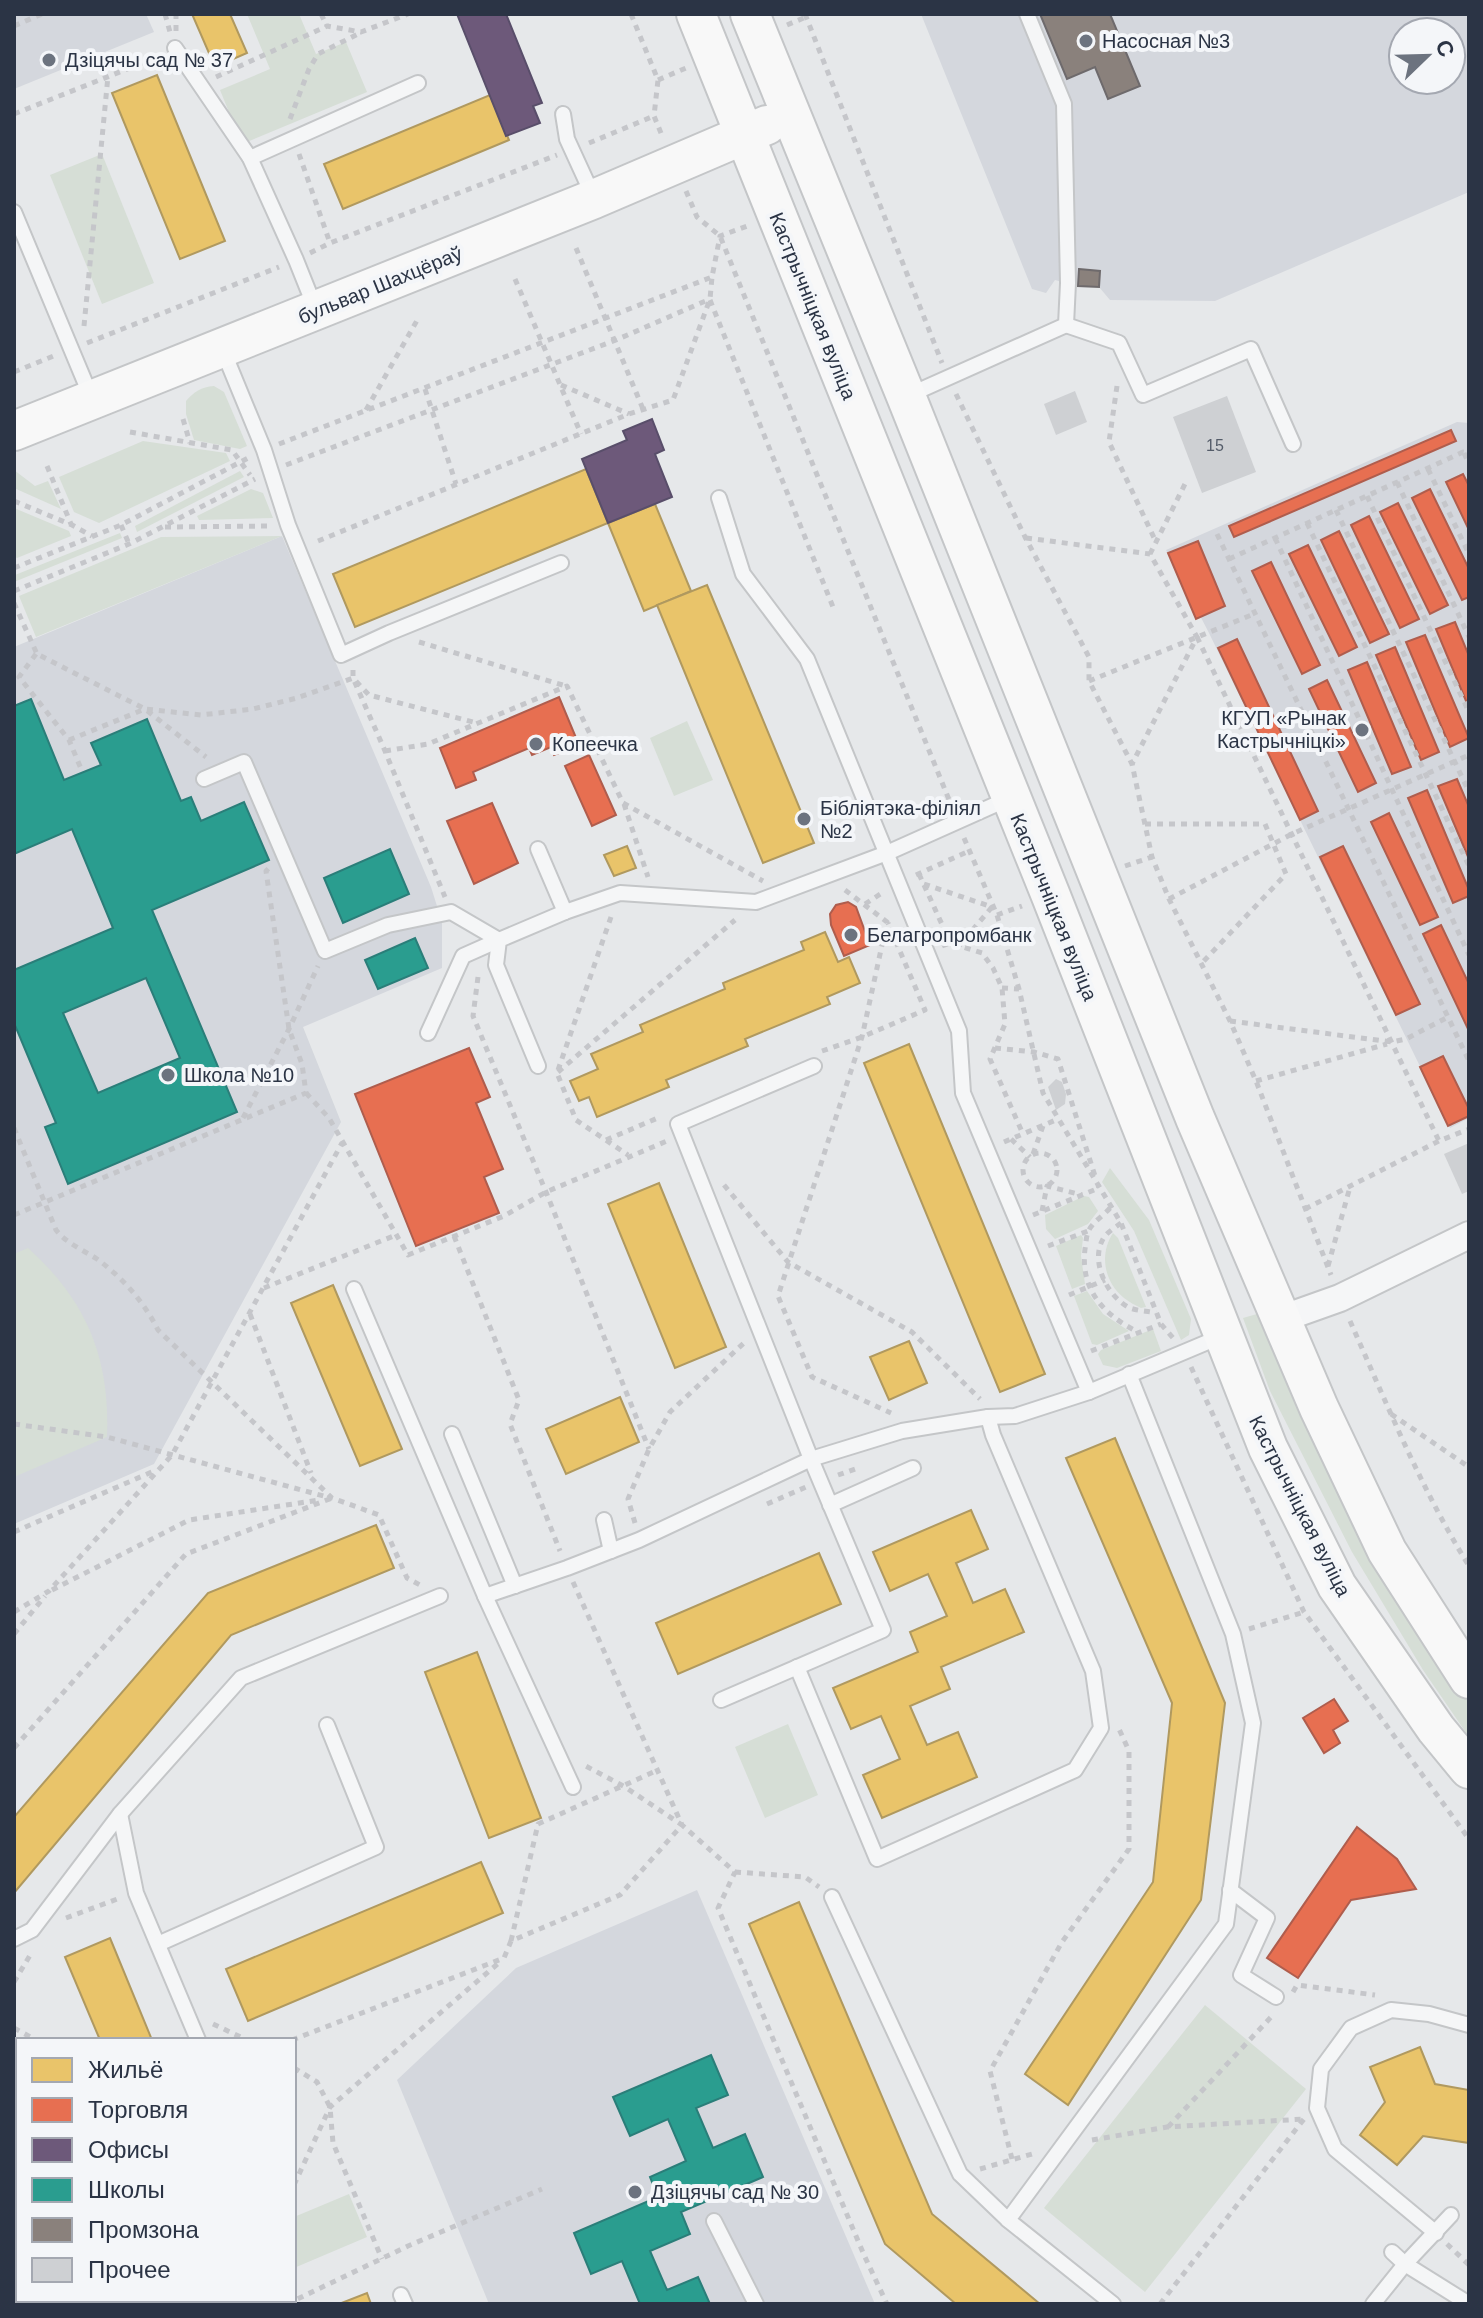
<svg xmlns="http://www.w3.org/2000/svg" width="1483" height="2318" viewBox="0 0 1483 2318" font-family="Arial,sans-serif">
<rect width="100%" height="100%" fill="#e6e8ea"/>
<!-- built -->
<g fill="#d4d7dd" fill-rule="evenodd">
<polygon points="14,14 146,14 154,32 14,89"/>
<path d="M921,14H1469V192L1215,301L1110,300L1099,287L1078,286L1055,280L1046,293L1032,289ZM1403,32H1451V80H1403Z"/>
<polygon points="1457,422 1469,423 1469,1118 1450,1128 1209,633 1166,550"/>
<polygon points="282,536 431,887 442,922 442,968 303,1027 341,1122 154,1464 14,1524 14,647"/>
<polygon points="697,1890 875,2304 489,2304 397,2080 516,1968"/>
</g>
<!-- green -->
<g fill="#d6ded6">
<polygon points="247,14 299,14 316,54 346,42 367,92 242,144 220,90 270,69"/>
<polygon points="102,154 154,283 102,304 50,175"/>
<path d="M214,386L224,392L247,446L240,449L194,440L186,414V401C194,392 201,387 214,386Z"/>
<polygon points="143,441 226,453 230,461 99,523 74,512 59,477"/>
<polygon points="14,470 35,486 48,481 61,509 14,488"/>
<polygon points="240,471 244,477 137,532 135,526"/>
<polygon points="251,489 263,493 273,518 199,520 197,516"/>
<polygon points="14,508 69,531 71,536 17,558 14,556"/>
<polygon points="120,533 122,538 14,582 15,575"/>
<polygon points="282,536 36,637 19,596 161,537"/>
<polygon points="687,721 713,780 674,796 650,738"/>
<polygon points="1110,1168 1149,1220 1191,1319 1189,1335 1181,1340 1134,1231 1102,1182"/>
<polygon points="1084,1196 1089,1197 1098,1211 1088,1224 1055,1239 1046,1229 1045,1215"/>
<path d="M1113,1233L1118,1238L1146,1307L1141,1308C1135,1305 1129,1302 1124,1298C1104,1282 1099,1254 1113,1233Z"/>
<polygon points="1081,1235 1083,1238 1081,1256 1085,1284 1072,1289 1056,1246"/>
<path d="M28,1248C87,1301 110,1358 107,1437L14,1477V1254Z"/>
<polygon points="1087,1291 1103,1314 1129,1331 1097,1345 1092,1344 1074,1296"/>
<polygon points="1257,1314 1353,1517 1416,1625 1469,1703 1469,1737 1423,1670 1352,1552 1270,1391 1243,1318"/>
<polygon points="1153,1329 1161,1351 1117,1368 1103,1365 1098,1354 1101,1350"/>
<polygon points="788,1724 818,1795 765,1818 735,1747"/>
<polygon points="1205,2005 1306,2089 1145,2292 1044,2208"/>
<polygon points="349,2194 367,2237 294,2268 294,2217"/>
</g>
<!-- homes -->
<g fill="#e9c46a" stroke="#b0995f" stroke-width="2">
<polygon points="192,14 230,14 247,53 215,67"/>
<polygon points="157,75 225,241 180,259 112,93"/>
<polygon points="490,95 509,140 343,209 324,164"/>
<polygon points="586,469 608,523 355,627 333,574"/>
<polygon points="655,504 691,591 644,611 608,523"/>
<polygon points="707,585 814,843 763,863 657,605"/>
<polygon points="627,846 636,868 614,876 604,855"/>
<polygon points="825,932 838,962 849,957 860,983 827,997 830,1004 745,1039 748,1046 666,1080 669,1087 597,1117 589,1097 579,1101 570,1081 598,1069 591,1054 643,1032 640,1025 725,989 723,983 804,950 801,942"/>
<polygon points="909,1044 1045,1374 1000,1392 864,1063"/>
<polygon points="659,1183 726,1347 675,1368 608,1204"/>
<polygon points="333,1285 402,1449 360,1466 291,1303"/>
<polygon points="909,1341 927,1383 889,1400 870,1357"/>
<polygon points="620,1397 639,1442 566,1474 546,1429"/>
<polygon points="1115,1438 1225,1703 1201,1900 1068,2105 1025,2074 1153,1882 1172,1703 1066,1458"/>
<polygon points="971,1510 988,1549 956,1563 973,1603 1005,1589 1024,1632 941,1667 950,1689 910,1706 927,1745 958,1732 977,1777 882,1818 863,1775 900,1759 881,1716 851,1729 833,1688 918,1652 910,1632 947,1616 928,1574 890,1591 873,1552"/>
<polygon points="376,1525 394,1568 231,1635 14,1893 14,1817 208,1593"/>
<polygon points="819,1553 841,1604 678,1674 656,1623"/>
<polygon points="477,1652 541,1818 489,1838 425,1672"/>
<polygon points="481,1862 503,1913 248,2021 226,1969"/>
<polygon points="799,1902 932,2214 1040,2304 956,2304 885,2244 749,1924"/>
<polygon points="110,1938 152,2040 100,2040 65,1957"/>
<polygon points="1420,2047 1435,2084 1469,2090 1469,2143 1423,2136 1397,2165 1360,2135 1385,2102 1370,2067"/>
<polygon points="18,2205 18,2271 14,2273 14,2207"/>
<polygon points="367,2293 371,2304 339,2304"/>
</g>
<!-- shops -->
<g fill="#e76f51" stroke="#af5d4d" stroke-width="2">
<polygon points="1451,430 1456,441 1234,537 1229,526"/>
<polygon points="1463,474 1469,486 1469,530 1446,482"/>
<polygon points="1430,489 1469,569 1469,597 1462,600 1412,498"/>
<polygon points="1398,503 1448,605 1430,614 1380,512"/>
<polygon points="1369,516 1419,619 1400,628 1351,525"/>
<polygon points="1339,531 1389,634 1370,643 1321,540"/>
<polygon points="1198,541 1225,606 1196,619 1168,553"/>
<polygon points="1308,545 1357,647 1339,656 1289,554"/>
<polygon points="1271,562 1320,665 1302,674 1252,571"/>
<polygon points="1455,622 1469,656 1469,708 1436,629"/>
<polygon points="1425,635 1469,738 1450,747 1406,642"/>
<polygon points="1237,639 1318,811 1300,820 1218,648"/>
<polygon points="1395,647 1439,752 1421,760 1376,655"/>
<polygon points="1367,662 1411,767 1392,774 1348,670"/>
<polygon points="1327,680 1376,783 1358,792 1309,689"/>
<polygon points="559,697 579,745 554,755 551,747 532,755 529,748 473,772 476,780 456,788 440,748"/>
<polygon points="589,755 616,815 592,826 565,766"/>
<polygon points="1457,779 1469,807 1469,859 1438,786"/>
<polygon points="1427,790 1469,890 1469,896 1453,903 1408,798"/>
<polygon points="492,803 518,863 474,884 447,821"/>
<polygon points="1389,813 1438,917 1420,925 1371,822"/>
<polygon points="1343,846 1420,1004 1396,1015 1320,857"/>
<polygon points="848,902 856,907 870,945 844,956 831,925 830,914 836,905"/>
<polygon points="1441,925 1469,984 1469,1031 1423,934"/>
<polygon points="469,1048 490,1097 476,1103 503,1169 484,1177 499,1213 416,1246 355,1094"/>
<polygon points="1443,1056 1469,1109 1469,1116 1448,1126 1420,1067"/>
<polygon points="1334,1699 1348,1721 1333,1730 1340,1743 1324,1753 1303,1718"/>
<polygon points="1357,1827 1397,1859 1416,1889 1351,1900 1298,1978 1267,1958"/>
</g>
<!-- offices -->
<g fill="#6d597a" stroke="#594e6a" stroke-width="2">
<polygon points="457,14 506,14 542,103 533,106 540,123 506,136"/>
<polygon points="652,419 664,450 655,454 672,497 608,523 582,459 627,440 623,431"/>
</g>
<!-- schools -->
<g fill="#2a9d8f" stroke="#2a7e79" stroke-width="2" fill-rule="evenodd">
<path d="M31,699L64,780L101,765L91,743L147,719L181,801L191,797L201,821L244,802L269,860L152,910L237,1112L68,1184L45,1127L56,1123L14,1023V970L113,928L72,829L14,854V706ZM146,978L180,1058L98,1093L63,1013Z"/>
<polygon points="390,849 409,894 343,923 324,878"/>
<polygon points="415,938 428,968 378,989 365,960"/>
<polygon points="711,2055 728,2095 696,2108 713,2148 745,2134 763,2177 681,2212 690,2234 650,2251 667,2290 698,2277 710,2304 640,2304 622,2261 591,2274 574,2233 658,2197 650,2177 686,2161 668,2119 630,2136 613,2097"/>
</g>
<!-- industry -->
<g fill="#8a817c" stroke="#6e6a6c" stroke-width="2">
<polygon points="1040,14 1110,14 1140,86 1108,99 1095,67 1067,79"/>
<polygon points="1079,269 1100,271 1099,287 1078,286"/>
</g>
<!-- building -->
<g fill="#ced0d3">
<polygon points="1075,391 1087,422 1056,435 1044,404"/>
<polygon points="1227,396 1256,472 1202,493 1173,417"/>
<polygon points="1056,1079 1062,1082 1066,1094 1065,1104 1056,1110 1048,1087"/>
<polygon points="1469,1143 1469,1191 1462,1194 1444,1154"/>
</g>
<g fill="none" stroke-linecap="round" stroke-linejoin="round">
<defs>
<g id="service">
<polyline points="175,48 250,158 296,260 316,310"/>
<polyline points="563,114 567,139 594,198"/>
<polyline points="250,158 418,83"/>
<polyline points="14,212 92,399"/>
<polyline points="1066,325 1119,343 1143,395 1251,349 1293,444"/>
<polyline points="222,348 264,450 288,525 341,655 389,633 561,563"/>
<polyline points="907,396 1066,325 1068,283 1064,104 1027,14"/>
<polyline points="719,498 743,574 807,659 959,1031 963,1093 1089,1392"/>
<polyline points="204,779 244,762 325,951 388,925 451,912 499,940"/>
<polyline points="538,849 565,912"/>
<polyline points="428,1033 463,956 499,940"/>
<polyline points="538,1066 496,965 499,940 565,912 620,893 756,902 887,853 1010,798"/>
<polyline points="354,1289 485,1596 573,1787"/>
<polyline points="452,1434 515,1586"/>
<polyline points="830,1505 913,1468"/>
<polyline points="604,1520 611,1551"/>
<polyline points="485,1596 567,1568 639,1540 811,1459 902,1431 988,1417 1015,1416 1089,1392 1222,1336"/>
<polyline points="797,1667 877,1859 1075,1770 1101,1728 1093,1671 993,1435 988,1417"/>
<polyline points="721,1700 883,1630 811,1459 678,1124 814,1066"/>
<polyline points="120,1814 136,1893 198,2040"/>
<polyline points="1230,1890 1267,1918 1241,1975 1276,1997"/>
<polyline points="832,1897 960,2174 1008,2220"/>
<polyline points="14,1939 32,1930 120,1814 241,1678 440,1596"/>
<polyline points="158,1944 376,1847 327,1725"/>
<polyline points="14,2163 18,2160"/>
<polyline points="714,2221 756,2304"/>
<polyline points="1436,2233 1335,2149 1317,2108 1321,2069 1351,2028 1391,2010 1429,2014 1469,2025"/>
<polyline points="1392,2252 1405,2264 1469,2304"/>
<polyline points="401,2295 405,2304"/>
<polyline points="1113,2304 1008,2220 1226,1924 1253,1723 1233,1634 1129,1374"/>
<polyline points="1373,2304 1405,2264 1451,2215"/>
</g>
<polyline id="minor" points="1281,1319 1340,1298 1469,1235"/>
<g id="secondary">
<polyline points="696,14 1051,896 1268,1448 1337,1586 1436,1729 1469,1769"/>
<polyline points="750,14 906,396 1195,1118 1319,1408 1387,1551 1469,1679"/>
<polyline points="14,431 594,199 767,125"/>
</g>
</defs>
<!-- service casing -->
<use href="#service" stroke="#c4c6c8" stroke-width="18"/>
<!-- minor casing -->
<use href="#minor" stroke="#c4c6c8" stroke-width="30"/>
<!-- secondary casing -->
<use href="#secondary" stroke="#c4c6c8" stroke-width="42"/>
<!-- path -->
<g stroke="#c5c6ca" stroke-width="5" stroke-dasharray="6 6" stroke-linecap="butt">
<polyline points="165,14 170,32"/>
<polyline points="321,14 327,26"/>
<polyline points="631,14 658,80 654,116 663,138"/>
<polyline points="805,14 942,363"/>
<polyline points="787,25 806,17"/>
<polyline points="14,26 42,14"/>
<polyline points="176,31 176,14"/>
<polyline points="216,77 327,26 361,32 408,14"/>
<polyline points="658,80 686,68"/>
<polyline points="14,114 160,56"/>
<polyline points="290,119 309,69 318,54 360,33"/>
<polyline points="589,143 654,116"/>
<polyline points="299,154 330,243"/>
<polyline points="686,191 697,217 720,236 952,807"/>
<polyline points="576,248 643,409"/>
<polyline points="310,253 330,243 557,155"/>
<polyline points="515,279 581,434"/>
<polyline points="710,300 833,607"/>
<polyline points="84,326 108,76"/>
<polyline points="87,343 279,267"/>
<polyline points="14,372 56,355"/>
<polyline points="561,385 629,414"/>
<polyline points="1117,386 1109,442 1156,542"/>
<polyline points="425,389 456,484"/>
<polyline points="956,394 1025,537 1089,657 1089,681 1132,764 1152,857 1169,899 1230,1021 1256,1081 1331,1275"/>
<polyline points="366,410 419,317"/>
<polyline points="183,419 190,443"/>
<polyline points="130,432 232,450 250,475"/>
<polyline points="279,444 712,277 720,236 750,225"/>
<polyline points="1464,453 1469,464"/>
<polyline points="286,465 616,340 710,299"/>
<polyline points="47,466 71,524"/>
<polyline points="1428,469 1469,554"/>
<polyline points="1397,482 1469,637"/>
<polyline points="1367,496 1469,712"/>
<polyline points="14,501 72,525 92,536"/>
<polyline points="1336,510 1469,792"/>
<polyline points="1307,523 1469,866"/>
<polyline points="121,525 129,544"/>
<polyline points="165,527 271,526"/>
<polyline points="1217,534 1469,1061"/>
<polyline points="1026,538 1150,554 1197,637 1132,764"/>
<polyline points="1275,538 1469,955"/>
<polyline points="318,541 629,414 673,400 710,299 712,277"/>
<polyline points="1150,554 1185,484"/>
<polyline points="1229,559 1463,452 1469,453"/>
<polyline points="14,568 121,525 248,458"/>
<polyline points="14,591 129,544 255,479"/>
<polyline points="14,603 37,654 145,709 206,757"/>
<polyline points="1197,637 1439,1141"/>
<polyline points="419,642 566,686"/>
<polyline points="36,654 19,677 69,740 82,771"/>
<polyline points="353,670 353,678 385,751 445,897"/>
<polyline points="1089,681 1254,614"/>
<polyline points="69,740 145,709 201,715 253,709 297,698 353,678 369,695 477,723"/>
<polyline points="385,751 428,744 567,686 623,803 763,881"/>
<polyline points="624,804 648,877"/>
<polyline points="1145,824 1265,824 1286,874 1201,964"/>
<polyline points="964,838 997,915 1019,989 1043,1093 1121,1223 1161,1324 1173,1338"/>
<polyline points="1125,866 1152,857"/>
<polyline points="919,874 950,942"/>
<polyline points="916,875 969,851"/>
<polyline points="924,884 992,907 959,946"/>
<polyline points="845,890 887,922 862,1037 778,1296 812,1377 891,1413"/>
<polyline points="1169,899 1292,834 1469,755"/>
<polyline points="865,904 882,893"/>
<polyline points="997,915 1022,906"/>
<polyline points="611,917 557,1073 576,1120 628,1155"/>
<polyline points="942,946 950,943 982,953 993,968 1002,988 1005,1024 990,1059 1023,1134"/>
<polyline points="478,977 473,1016 546,1192 649,1449"/>
<polyline points="1002,988 1019,989"/>
<polyline points="1230,1021 1392,1042 1406,1039 1448,1017"/>
<polyline points="995,1048 1034,1052 1058,1059 1095,1176"/>
<polyline points="822,1051 862,1037 925,1010 888,923"/>
<polyline points="558,1072 735,920"/>
<polyline points="1256,1081 1387,1044"/>
<polyline points="306,1093 329,1118 408,1255 504,1216 546,1192 667,1141"/>
<polyline points="243,1118 289,1029 318,966"/>
<path d="M14,1128L56,1230C66,1243 83,1250 97,1259C123,1278 144,1302 158,1330L332,1498L379,1515L407,1578L420,1585"/>
<polyline points="1011,1139 1030,1157"/>
<polyline points="606,1140 660,1117"/>
<polyline points="1004,1142 1058,1119"/>
<circle cx="1040" cy="1170" r="17"/>
<polyline points="1033,1154 1043,1126"/>
<polyline points="724,1185 788,1262 912,1332 980,1399"/>
<path d="M1110,1208C1104,1215 1093,1222 1089,1230C1086,1235 1086,1244 1085,1249C1080,1290 1104,1315 1138,1332"/>
<polyline points="1305,1209 1439,1141 1469,1129"/>
<polyline points="1042,1211 1047,1186 1082,1195"/>
<polyline points="14,1215 306,1093 302,1064 289,1029 266,871 269,868"/>
<polyline points="1033,1215 1099,1188 1098,1185"/>
<path d="M1121,1223C1116,1227 1109,1231 1105,1236C1088,1259 1107,1297 1130,1308C1138,1311 1147,1311 1156,1313"/>
<polyline points="454,1236 519,1400 510,1424 560,1551"/>
<polyline points="1048,1246 1088,1231"/>
<polyline points="1328,1266 1350,1187"/>
<polyline points="264,1288 396,1235"/>
<polyline points="1069,1295 1105,1280"/>
<polyline points="250,1314 311,1473"/>
<path d="M1350,1321C1387,1404 1421,1489 1469,1566"/>
<polyline points="1091,1351 1161,1324"/>
<polyline points="1191,1367 1304,1612 1469,1839"/>
<polyline points="1391,1414 1469,1467"/>
<polyline points="14,1424 107,1437 331,1498"/>
<polyline points="838,1475 858,1468"/>
<polyline points="767,1504 806,1487"/>
<polyline points="635,1523 628,1499 649,1449 670,1412 746,1341"/>
<polyline points="14,1532 154,1471"/>
<polyline points="573,1582 682,1825 735,1872 718,1908 864,2255 887,2304"/>
<polyline points="52,1590 189,1520 319,1500"/>
<polyline points="14,1612 49,1591 172,1455 342,1143"/>
<polyline points="1249,1629 1304,1612"/>
<polyline points="14,1634 45,1596"/>
<polyline points="14,1748 186,1554 332,1498"/>
<polyline points="735,1872 805,1877 819,1887"/>
<polyline points="66,1918 120,1898"/>
<polyline points="511,1941 538,1824 658,1770"/>
<polyline points="14,1982 32,1952"/>
<polyline points="1293,1992 1297,1985 1375,1995"/>
<polyline points="213,2024 247,2040"/>
<polyline points="14,2028 36,2040"/>
<polyline points="292,2040 504,1958 511,1941 620,1895 682,1825 625,1787 582,1764"/>
<polyline points="294,2068 317,2082 330,2107 333,2143 382,2259"/>
<polyline points="14,2099 18,2099"/>
<polyline points="1168,2127 1273,2015"/>
<polyline points="1092,2140 1167,2127 1304,2119"/>
<polyline points="1012,2159 990,2071 1062,1942 1129,1849 1129,1751 1119,1729"/>
<polyline points="980,2169 1032,2154"/>
<polyline points="294,2185 330,2107 501,1961"/>
<polyline points="1447,2244 1469,2265"/>
<polyline points="278,2300 280,2304"/>
<polyline points="67,2304 74,2300"/>
<polyline points="122,2304 124,2300"/>
<polyline points="186,2304 190,2300"/>
<polyline points="287,2304 408,2246 542,2189"/>
<polyline points="1160,2304 1304,2119"/>
</g>
<!-- service -->
<use href="#service" stroke="#f5f6f7" stroke-width="14"/>
<!-- minor -->
<use href="#minor" stroke="#f5f6f7" stroke-width="26"/>
<!-- secondary -->
<use href="#secondary" stroke="#f8f8f8" stroke-width="38"/>
</g>
<!-- markers -->
<g fill="#6c737f" stroke="#f4f6f9" stroke-width="3">
<circle cx="1086" cy="41" r="8"/>
<circle cx="49" cy="60" r="8"/>
<circle cx="1362" cy="730" r="8"/>
<circle cx="536" cy="744" r="8"/>
<circle cx="804" cy="819" r="8"/>
<circle cx="851" cy="935" r="8"/>
<circle cx="168" cy="1075" r="8"/>
<circle cx="635" cy="2192" r="8"/>
</g>
<g text-anchor="middle" stroke-width="8" stroke-linejoin="round" paint-order="stroke">
<!-- number labels -->
<g font-size="16" fill="#545c69">
<text x="1215" y="451">15</text>
</g>
<!-- poi labels -->
<g font-size="20" fill="#2b3445" stroke="#f4f6f9" text-anchor="start">
<text x="1102" y="48">Насосная №3</text>
<text x="65" y="67">Дзіцячы сад № 37</text>
<text x="1346" y="725" text-anchor="end">КГУП «Рынак<tspan x="1346" dy="23">Кастрычніцкі»</tspan></text>
<text x="552" y="751">Копеечка</text>
<text x="820" y="815">Бібліятэка-філіял<tspan x="820" dy="23">№2</tspan></text>
<text x="867" y="942">Белагропромбанк</text>
<text x="184" y="1082">Школа №10</text>
<text x="651" y="2199">Дзіцячы сад № 30</text>
</g>
<!-- street labels -->
<g font-size="20" fill="#2b3445" stroke="#f4f6f9">
<text transform="translate(380 285) rotate(-22)" y="7">бульвар Шахцёраў</text>
<text transform="translate(813 306) rotate(68)" y="7">Кастрычніцкая вуліца</text>
<text transform="translate(1054 907) rotate(68)" y="7">Кастрычніцкая вуліца</text>
<text transform="translate(1300 1506) rotate(63)" y="7">Кастрычніцкая вуліца</text>
</g>
</g>
<!-- border -->
<rect width="1483" height="2318" fill="none" stroke="#2b3445" stroke-width="32"/>
<!-- legend -->
<rect x="16" y="2038" width="280" height="264" fill="#f4f6f9" stroke="#a4a8b1" stroke-width="2"/>
<rect x="32" y="2058" width="40" height="24" fill="#e9c46a" stroke="#a4a8b1" stroke-width="2"/>
<text x="88" y="2078" font-size="24" fill="#2b3445">Жильё</text>
<rect x="32" y="2098" width="40" height="24" fill="#e76f51" stroke="#a4a8b1" stroke-width="2"/>
<text x="88" y="2118" font-size="24" fill="#2b3445">Торговля</text>
<rect x="32" y="2138" width="40" height="24" fill="#6d597a" stroke="#a4a8b1" stroke-width="2"/>
<text x="88" y="2158" font-size="24" fill="#2b3445">Офисы</text>
<rect x="32" y="2178" width="40" height="24" fill="#2a9d8f" stroke="#a4a8b1" stroke-width="2"/>
<text x="88" y="2198" font-size="24" fill="#2b3445">Школы</text>
<rect x="32" y="2218" width="40" height="24" fill="#8a817c" stroke="#a4a8b1" stroke-width="2"/>
<text x="88" y="2238" font-size="24" fill="#2b3445">Промзона</text>
<rect x="32" y="2258" width="40" height="24" fill="#ced0d3" stroke="#a4a8b1" stroke-width="2"/>
<text x="88" y="2278" font-size="24" fill="#2b3445">Прочее</text>
<!-- north arrow -->
<g transform="translate(1427 56) rotate(67)"><circle r="38" fill="#f4f6f9" stroke="#a4a8b1" stroke-width="2"/>
<path d="M0-6L14 30L0 20L-14 30Z" fill="#6c737f"/>
<text y="-12" font-size="22" font-weight="bold" text-anchor="middle" fill="#2b3445">С</text>
</g>
</svg>
